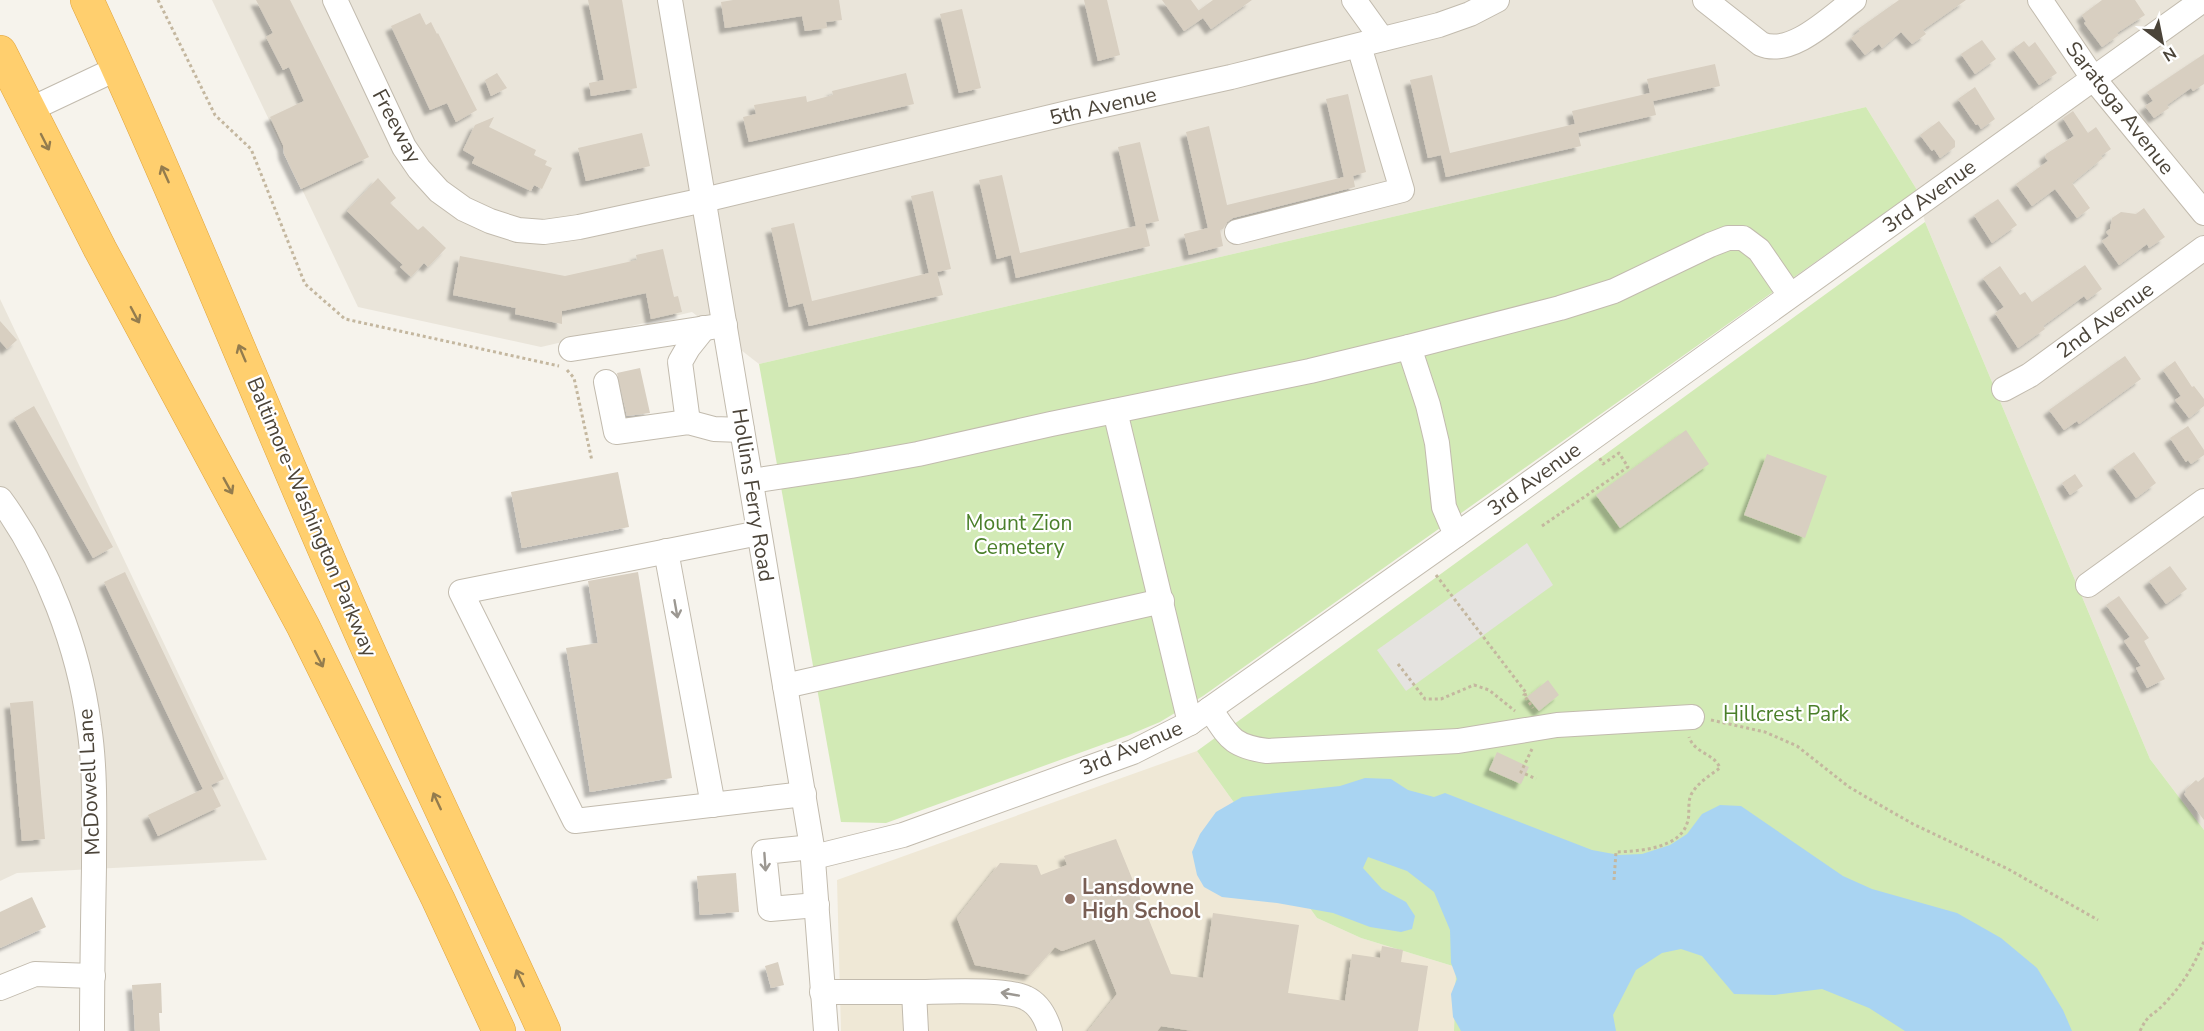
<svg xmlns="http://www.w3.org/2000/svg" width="2204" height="1031" viewBox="0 0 2204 1031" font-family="'Nunito Sans',sans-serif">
<defs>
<filter id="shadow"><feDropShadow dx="-5.5" dy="5.5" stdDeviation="1.5" flood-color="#0004"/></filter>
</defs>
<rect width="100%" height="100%" fill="#f6f3ec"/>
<!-- residential -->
<g fill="#eae5da">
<polygon points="212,0 2204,0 2204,830 2150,759 1925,222 1917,190 1866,107 759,364 692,312 541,347 358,307"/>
<polygon points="0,299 267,860 17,873 0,881"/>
</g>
<!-- education -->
<polygon fill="#efe8d6" points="1197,751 1317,918 1361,938 1456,967 1454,1031 841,1031 837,880"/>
<!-- green -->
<g fill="#d2eab5">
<polygon points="1866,107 1917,190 1203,696 1160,722 1129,735 886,823 841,822 759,364"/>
<polygon points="1925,222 2150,759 2204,830 2204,1031 1454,1031 1456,967 1361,938 1317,918 1197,751"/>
</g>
<!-- parking -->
<polygon fill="#e5e3e0" points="1527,543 1553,585 1406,691 1377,650"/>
<!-- water -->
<polygon fill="#a9d4f2" points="1365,778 1391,779 1408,790 1434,797 1445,793 1592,850 1619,855 1642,854 1670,845 1687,834 1702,814 1720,805 1741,806 1843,876 1872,889 1957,913 2001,938 2037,968 2063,1010 2072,1031 1905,1031 1869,1008 1822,989 1775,995 1734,994 1702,956 1681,949 1662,953 1636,970 1613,1015 1616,1031 1461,1031 1453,1017 1451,994 1457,979 1451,963 1450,930 1434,892 1407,871 1368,857 1363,868 1382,889 1406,902 1415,916 1412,929 1401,932 1370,927 1333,913 1277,903 1222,897 1204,887 1197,875 1192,852 1200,834 1216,812 1242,797 1340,786"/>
<!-- building -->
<g fill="#d8cfc1" filter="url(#shadow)">
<polygon points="256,0 290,0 369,157 301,189 284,154 283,145 270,117 304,101 289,67 283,70 266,37 273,33"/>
<polygon points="588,0 622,0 637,88 591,96 589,83 604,80"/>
<polygon points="733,0 839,0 842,20 826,22 827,28 805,31 802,16 725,28 721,2"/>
<polygon points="1084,0 1107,0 1120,55 1098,61"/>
<polygon points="1162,0 1191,0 1202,15 1198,11 1213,0 1252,0 1211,29 1203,18 1184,31"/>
<polygon points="1899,0 1966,0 1923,30 1926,34 1912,44 1901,32 1882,48 1879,44 1865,55 1851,38 1860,31 1858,29"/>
<polygon points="2102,0 2135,0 2145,15 2117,33 2119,35 2102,47 2084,23 2086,22 2082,15"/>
<polygon points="962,9 981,88 959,93 940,14"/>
<polygon points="420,13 426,25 431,22 437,34 438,33 477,110 456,122 447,103 430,110 391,26"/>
<polygon points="1982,40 1996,59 1975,74 1961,54"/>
<polygon points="2024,41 2029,47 2035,42 2057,73 2039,85 2013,49"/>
<polygon points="2204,54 2204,84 2193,91 2191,88 2167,105 2169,108 2154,118 2145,106 2153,101 2147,92"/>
<polygon points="1715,64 1720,86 1653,101 1656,115 1578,133 1581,146 1446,177 1441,155 1428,158 1410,80 1432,75 1450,153 1575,124 1572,111 1650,93 1647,79"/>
<polygon points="497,73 507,88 491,96 485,80"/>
<polygon points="906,73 914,104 749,142 743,117 756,114 754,105 806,96 807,102 833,95 832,91"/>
<polygon points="1975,87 1995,119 1981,129 1978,124 1976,125 1958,99"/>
<polygon points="1348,94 1366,172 1353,176 1355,187 1233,218 1227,222 1223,229 1220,230 1223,246 1189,255 1184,234 1208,228 1186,132 1209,126 1227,205 1344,177 1326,99"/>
<polygon points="2073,111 2088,133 2096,127 2111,149 2101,156 2103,158 2072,183 2090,208 2077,218 2055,189 2032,206 2016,184 2048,161 2045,157 2046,154 2074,136 2063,118"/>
<polygon points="494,117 489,127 536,150 534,155 547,161 545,165 552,168 542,189 534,185 531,191 495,174 472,163 475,157 463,150 475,125"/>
<polygon points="1939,121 1955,141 1955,147 1940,158 1934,149 1932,151 1920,135"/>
<polygon points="642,133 650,166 586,181 578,148"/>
<polygon points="1140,142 1159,221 1145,224 1150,246 1016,278 1011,255 997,259 979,180 1002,175 1020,253 1136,226 1118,147"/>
<polygon points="378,178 396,198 390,203 418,230 423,226 446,248 428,267 424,263 411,277 400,267 403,265 347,211"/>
<polygon points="933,191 951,269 937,272 943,295 809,326 803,303 789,307 771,228 794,223 812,301 929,273 911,196"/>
<polygon points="1998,199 2017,225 1992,243 1974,215"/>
<polygon points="2144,208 2165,237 2149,248 2147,244 2119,265 2102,241 2109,236 2106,232 2110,229 2112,218 2121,212 2136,214"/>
<polygon points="663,249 674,297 678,296 682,312 651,319 646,293 562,311 562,324 515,314 516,308 453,295 460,256 565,276 637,260 636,255"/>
<polygon points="2085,265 2102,289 2087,300 2084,296 2043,326 2045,329 2018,348 1995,313 2004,307 1983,278 2000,266 2020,295 2025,292 2032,302"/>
<polygon points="0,321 17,340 7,349 0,341"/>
<polygon points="2125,356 2141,379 2079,424 2077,421 2064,430 2049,410"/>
<polygon points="2175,361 2192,387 2194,386 2204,399 2204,406 2189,418 2175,400 2181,396 2163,370"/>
<polygon points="640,368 650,413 627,416 617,373"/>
<polygon points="34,406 113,547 93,558 14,418"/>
<polygon points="2188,426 2204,450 2204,455 2191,464 2188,460 2186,462 2170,438"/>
<polygon points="1686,430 1709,464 1620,528 1596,495"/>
<polygon points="2134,452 2156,483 2136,498 2113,467"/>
<polygon points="1767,454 1827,476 1805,538 1744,515"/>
<polygon points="618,472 629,527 522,548 511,492"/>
<polygon points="2075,474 2083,486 2070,495 2062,483"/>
<polygon points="2170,566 2187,589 2166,604 2149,581"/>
<polygon points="125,572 224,779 211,785 221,806 158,836 148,815 203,789 104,582"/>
<polygon points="638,572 672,778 590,792 566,648 598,643 588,581"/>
<polygon points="2119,596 2149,638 2144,641 2165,679 2147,688 2136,668 2141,666 2124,641 2130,637 2106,605"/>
<polygon points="1548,680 1559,695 1539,711 1527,697"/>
<polygon points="33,701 45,839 22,841 10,703"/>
<polygon points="1497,752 1529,767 1521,784 1489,770"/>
<polygon points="2204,777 2204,820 2184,794 2186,792 2185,790 2196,780 2198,782"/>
<polygon points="1116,839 1171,974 1203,978 1213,913 1299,925 1288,993 1345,1001 1352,954 1380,958 1382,946 1403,950 1401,962 1428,966 1418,1031 1193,1031 1161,1026 1157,1031 1088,1031 1117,994 1095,939 1062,951 1055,947 1030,975 975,965 957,918 1000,863 1037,865 1041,875 1067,865 1064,856"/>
<polygon points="736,873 739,912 700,915 697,876"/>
<polygon points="32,897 46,927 0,948 0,912"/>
<polygon points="778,962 784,985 771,988 765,966"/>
<polygon points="161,983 162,1013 159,1013 160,1031 135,1031 132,985"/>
</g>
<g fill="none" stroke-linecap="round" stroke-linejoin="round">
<defs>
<g id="minor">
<polyline points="335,0 404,147 419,169 439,191 464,209 490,221 518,230 544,232 579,227 704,200 1072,112 1231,77 1439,25 1470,14 1497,0"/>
<polyline points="670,0 812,847 826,1031"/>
<polyline points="1354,0 1382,39"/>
<path d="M1705,0L1761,44C1791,57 1830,18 1854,0"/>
<polyline points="2040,0 2093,78 2204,213"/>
<polyline points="29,110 118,68"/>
<polyline points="1237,232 1402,190 1359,46"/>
<polyline points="1409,347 1428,405 1437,443 1444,507 1456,535"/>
<polyline points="571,349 725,325"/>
<polyline points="606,382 616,432 688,422 714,429 742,430"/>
<polyline points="2004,389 2030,375 2204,248"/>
<polyline points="1115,411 1190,723"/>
<polyline points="688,422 680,362 688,348 704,328"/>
<polyline points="751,481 851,466 918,454 1051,424 1310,371 1409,347 1560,308 1614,291 1710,245 1728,238 1743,238 1759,250 1790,295"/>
<path d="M0,499C46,561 79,648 89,726C96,772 94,820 94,867C93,922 92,976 92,1031"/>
<polyline points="759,533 461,592 575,821 804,794"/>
<polyline points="666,551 713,805"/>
<polyline points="2088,585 2204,501"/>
<polyline points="785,686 1162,601"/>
<path d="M1210,709C1229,737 1231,746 1267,751L1458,741L1557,725L1692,717"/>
<polyline points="812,847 764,852 770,909 817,905"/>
<polyline points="814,857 903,835 1133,752 1190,723 1517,492 2203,0"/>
<polyline points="0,988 35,974 93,976"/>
<polyline points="822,992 914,992"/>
<path d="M916,1031L914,992C939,992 1007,988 1026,998C1039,1004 1046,1018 1050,1031"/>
</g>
<g id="highway">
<path d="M87,0C179,199 260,403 348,604C410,747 479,888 544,1031"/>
<polyline points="0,52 100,249 303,626 438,899 499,1031"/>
</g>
</defs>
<!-- minor casing -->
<use href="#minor" stroke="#c2bbae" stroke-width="26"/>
<!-- highway casing -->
<use href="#highway" stroke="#e0a43c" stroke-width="34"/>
<!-- path -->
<g stroke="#c4b79f" stroke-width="3" stroke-dasharray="3 3" stroke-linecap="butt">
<polyline points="158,0 215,115 251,149 305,284 345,319 559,366"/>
<polyline points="567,370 574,378 592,461"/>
<polyline points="1542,526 1628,467 1619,453 1603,464 1599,457"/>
<polyline points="1436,575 1527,694 1524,695 1533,708"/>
<polyline points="1398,664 1425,699 1441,699 1474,685 1489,690 1515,711"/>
<polyline points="1711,720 1765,732 1797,746 1849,787 1873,801 1913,824 2008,869 2098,920"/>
<polyline points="1532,749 1521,772 1536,779"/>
<path d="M1614,880L1616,852C1639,851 1682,849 1688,820C1690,812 1687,801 1692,793C1698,783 1710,775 1720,768C1714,753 1695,754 1689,737"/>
<path d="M2140,1031C2149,1012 2152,1017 2164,1004C2182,985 2195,965 2204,941"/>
</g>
<!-- minor -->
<use href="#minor" stroke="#fff" stroke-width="24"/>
<!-- highway -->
<use href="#highway" stroke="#ffcf6e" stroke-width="33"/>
</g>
<!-- one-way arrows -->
<defs><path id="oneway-shaft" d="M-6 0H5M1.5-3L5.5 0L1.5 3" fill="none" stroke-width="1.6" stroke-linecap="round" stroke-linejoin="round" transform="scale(1.5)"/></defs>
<g stroke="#937c4e">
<use href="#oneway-shaft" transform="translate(45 142) rotate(63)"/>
<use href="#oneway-shaft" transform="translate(165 174) rotate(-114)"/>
<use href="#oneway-shaft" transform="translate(135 315) rotate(62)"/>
<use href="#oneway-shaft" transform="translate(242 353) rotate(-113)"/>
<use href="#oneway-shaft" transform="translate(228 486) rotate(61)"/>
<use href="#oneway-shaft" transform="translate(319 659) rotate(63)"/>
<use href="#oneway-shaft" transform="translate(437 801) rotate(-115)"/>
<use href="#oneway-shaft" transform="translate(520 978) rotate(-115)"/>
</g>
<g stroke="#9c9892">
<use href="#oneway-shaft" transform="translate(676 609) rotate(80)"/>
<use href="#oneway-shaft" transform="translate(765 862) rotate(86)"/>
<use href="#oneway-shaft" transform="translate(1010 994) rotate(-170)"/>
</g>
<!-- markers -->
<circle fill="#8d6e63" stroke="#fff" stroke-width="2" cx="1070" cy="899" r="6"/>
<g text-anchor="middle" stroke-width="4.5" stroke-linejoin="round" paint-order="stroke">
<!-- street labels -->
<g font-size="21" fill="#4b4439" stroke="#fff">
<text transform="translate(1103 106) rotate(-13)" y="7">5th Avenue</text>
<text transform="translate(2120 108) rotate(52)" y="7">Saratoga Avenue</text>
<text transform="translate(397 126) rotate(62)" y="7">Freeway</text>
<text transform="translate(1929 196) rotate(-36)" y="7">3rd Avenue</text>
<text transform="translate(2105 320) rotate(-36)" y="7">2nd Avenue</text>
<text transform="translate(1534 479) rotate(-36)" y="7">3rd Avenue</text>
<text transform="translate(753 495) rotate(81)" y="7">Hollins Ferry Road</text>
<text transform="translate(312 517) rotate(67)" y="7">Baltimore-Washington Parkway</text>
<text transform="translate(1131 748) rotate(-23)" y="7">3rd Avenue</text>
<text transform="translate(89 782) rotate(-93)" y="7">McDowell Lane</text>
</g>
<!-- park labels -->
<g font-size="21" fill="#4a7f2a" stroke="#fff">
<text x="1019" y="530">Mount Zion<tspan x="1019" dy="24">Cemetery</tspan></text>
<text x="1786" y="721">Hillcrest Park</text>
</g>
<!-- education labels -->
<g font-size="21" font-weight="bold" fill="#785e54" stroke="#fff" text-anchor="start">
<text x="1082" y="894">Lansdowne<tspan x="1082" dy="24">High School</tspan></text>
</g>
</g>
<!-- north arrow -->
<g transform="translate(2162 42) rotate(148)" stroke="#ffffff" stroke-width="4.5" paint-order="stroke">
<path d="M0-4.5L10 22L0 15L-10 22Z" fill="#4b4439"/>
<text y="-9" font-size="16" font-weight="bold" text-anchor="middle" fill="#4b4439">N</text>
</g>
</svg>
